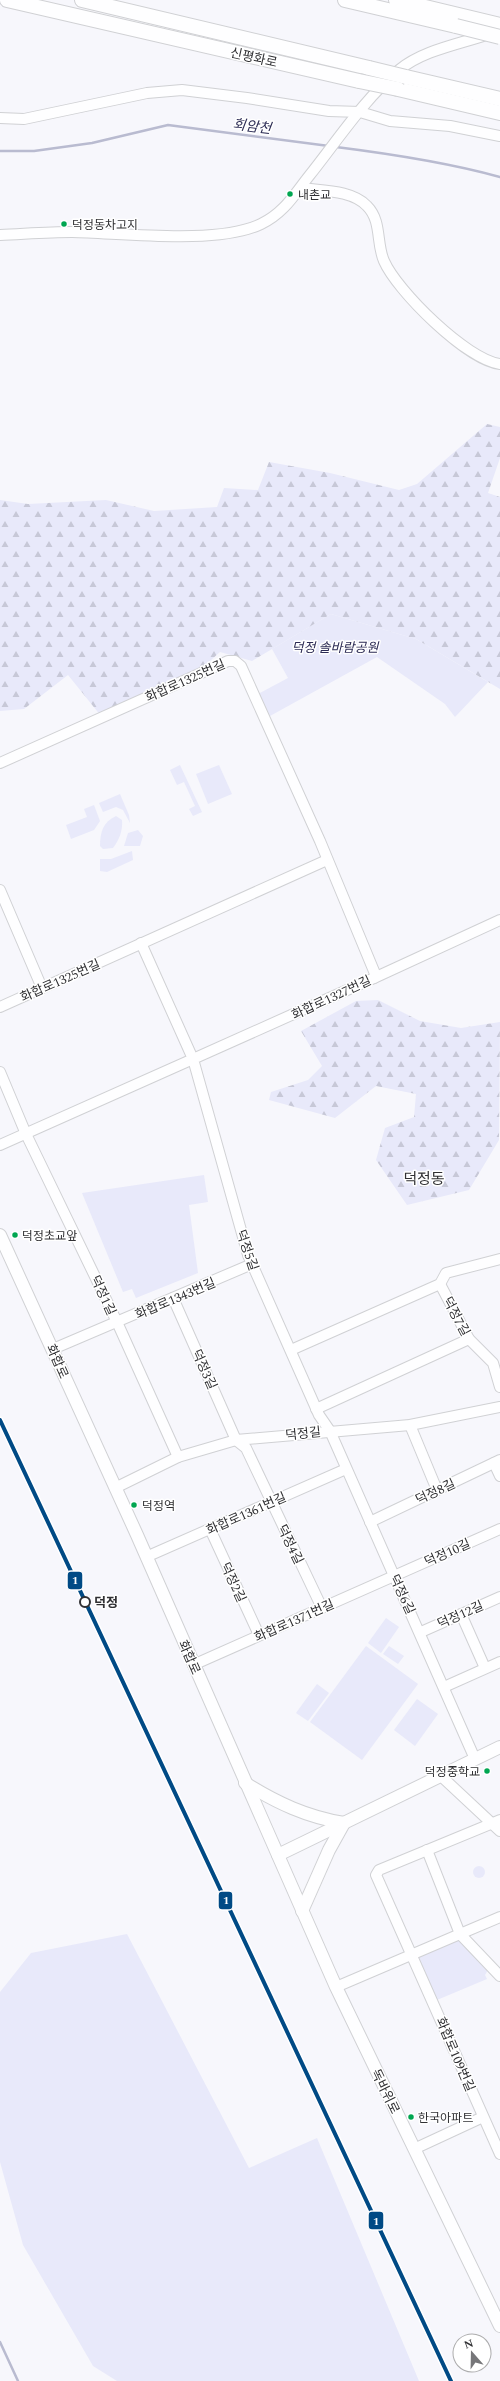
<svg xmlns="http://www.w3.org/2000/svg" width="500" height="2381" viewBox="0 0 500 2381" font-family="Spectral,'Noto Sans KR',serif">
<defs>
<pattern id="forest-firs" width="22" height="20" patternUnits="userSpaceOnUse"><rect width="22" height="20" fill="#e8e9fa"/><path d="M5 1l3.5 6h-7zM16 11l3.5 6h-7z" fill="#c7c8d7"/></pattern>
</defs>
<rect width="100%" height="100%" fill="#f7f7fc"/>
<!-- green -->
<g fill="#e8e9fa">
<polygon points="331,614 416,639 488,682 455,717 445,704 377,657 270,716 258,694 288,678 272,649"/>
<polygon points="180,765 202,812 193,816 189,809 195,806 184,782 177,785 170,770"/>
<polygon points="219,765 232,794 208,804 196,774"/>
<polygon points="120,794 129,815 130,823 123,810 116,807 103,812 99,803"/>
<polygon points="94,805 100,821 94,830 71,839 66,825 87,817 84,809"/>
<path d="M116,816L122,820C123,831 119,840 113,848L103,849L100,846C100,832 103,822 116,816Z"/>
<polygon points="138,830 143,836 140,846 124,846 128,833"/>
<polygon points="132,851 133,860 107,872 100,871 100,859 111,859"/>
<polygon points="204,1175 208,1202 189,1205 198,1273 136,1298 132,1289 123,1292 82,1193"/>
<polygon points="386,1618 399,1627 381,1653 368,1643"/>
<polygon points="366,1646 418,1684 362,1760 310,1722"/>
<polygon points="389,1646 404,1656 398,1664 383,1654"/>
<polygon points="317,1684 329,1693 308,1721 296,1713"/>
<polygon points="417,1699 438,1714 415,1746 394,1730"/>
<circle cx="479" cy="1872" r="6"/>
<polygon points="127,1934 249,2168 317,2138 419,2381 117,2381 93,2366 23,2245 0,2162 0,1992 31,1953"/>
<polygon points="459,1939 488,1970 485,1975 487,1979 437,2000 418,1956"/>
</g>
<!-- forest -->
<g fill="url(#forest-firs)">
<polygon points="487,424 500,427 500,458 488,493 500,497 500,689 416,639 331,614 252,661 220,652 201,669 101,716 68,675 24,709 0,711 0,500 28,504 106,500 154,511 217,507 224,488 258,490 269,462 330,473 399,490 417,484"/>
<polygon points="378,1000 420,1021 461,1028 500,1022 499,1140 469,1190 407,1205 376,1160 385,1128 414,1117 416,1094 376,1086 335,1118 269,1100 271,1092 308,1080 322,1066 301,1031 356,1001"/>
</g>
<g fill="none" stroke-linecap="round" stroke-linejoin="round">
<!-- stream -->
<g stroke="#b9bbd0" stroke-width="2.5">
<path d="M336,147C392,154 446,162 500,177"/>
<polyline points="0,151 34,151 92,143 168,125 329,146"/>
<polyline points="0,2342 18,2381"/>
</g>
<defs>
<g id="minor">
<polyline points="0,118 24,119 147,93 182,90 247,98 329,111 360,112 390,121 450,126 500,136"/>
<path d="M301,188C322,191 352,190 367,206C382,221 376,243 384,261C397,291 467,360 500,364"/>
<path d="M0,235C24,234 48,232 72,232C123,233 217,245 261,224C284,213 294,195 309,176C337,141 365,98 399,70C423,50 460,44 489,34"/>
<polyline points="0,763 228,661 235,661 241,666 320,841 376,976 374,978 193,1059 248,1255 319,1415 330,1431 475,1759"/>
<polyline points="0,890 42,988"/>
<polyline points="374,978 500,920"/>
<polyline points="0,1007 327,860"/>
<polyline points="0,1072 26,1134 117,1322 178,1457"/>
<polyline points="0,1145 193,1059 141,943"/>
<polyline points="440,1284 469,1339 493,1363 500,1387"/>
<polyline points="173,1298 236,1440 246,1448 322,1608"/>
<polyline points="53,1349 252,1264"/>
<polyline points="291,1350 440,1284 446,1273 500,1259"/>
<polyline points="316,1409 469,1339"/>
<polyline points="410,1425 437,1490"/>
<polyline points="494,1463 500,1476"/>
<polyline points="115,1488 178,1457 236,1440 410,1425 500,1407"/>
<polyline points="370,1522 500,1460"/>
<polyline points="210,1529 259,1635"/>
<polyline points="146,1557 346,1469"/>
<polyline points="461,1614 485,1668"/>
<polyline points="421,1632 500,1597"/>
<polyline points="193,1665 500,1529"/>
<polyline points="444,1687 500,1662"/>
<polyline points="440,1775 500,1831"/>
<polyline points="500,1820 379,1870 376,1875 500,2154"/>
<polyline points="500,1917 460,1934 500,1976"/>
<polyline points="336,1987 460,1934 427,1850"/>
<polyline points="414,2149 483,2117"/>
</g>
<g id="major">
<polyline points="0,1235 137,1535 336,1987 500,2326"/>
<path d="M245,1783C277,1803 307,1817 344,1823"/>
<polyline points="278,1855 500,1747"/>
<polyline points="302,1911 329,1850 344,1823"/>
</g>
<g id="highway">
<polyline points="7,0 359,81"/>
<polyline points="82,0 369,68"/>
<polyline points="345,0 456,26"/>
<polyline points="396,0 500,25"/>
<polyline points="406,77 500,99"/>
<polyline points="398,89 500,113"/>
</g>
</defs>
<!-- minor casing -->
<use href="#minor" stroke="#d0d1d4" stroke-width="12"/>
<!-- major casing -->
<use href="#major" stroke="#d0d1d4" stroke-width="14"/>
<!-- highway casing -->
<use href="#highway" stroke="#d0d1d4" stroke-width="16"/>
<!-- minor -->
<use href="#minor" stroke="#fefeff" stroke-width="10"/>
<!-- major -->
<use href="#major" stroke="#fefeff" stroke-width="12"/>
<!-- highway -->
<use href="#highway" stroke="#fefeff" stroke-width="14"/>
<defs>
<g id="highway-bridge">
<polyline points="456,26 500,37"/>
<polyline points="369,68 406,77"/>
<polyline points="359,81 398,89"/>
</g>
</defs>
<!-- highway-bridge casing -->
<use href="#highway-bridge" stroke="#d0d1d4" stroke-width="16" stroke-linecap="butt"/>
<!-- highway-bridge -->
<use href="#highway-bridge" stroke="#fefeff" stroke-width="14"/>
<defs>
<polyline id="metro-1" points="0,1420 451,2381"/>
</defs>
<!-- metro-1 casing -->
<use href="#metro-1" stroke="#fff" stroke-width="7"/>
<!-- metro-1 -->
<use href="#metro-1" stroke="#004a85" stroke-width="4"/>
</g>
<!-- markers -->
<g fill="#00a651" stroke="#fff" stroke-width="1.5">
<circle cx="290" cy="194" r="3.5"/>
<circle cx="64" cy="224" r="3.5"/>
<circle cx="15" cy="1235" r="3.5"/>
<circle cx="134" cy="1505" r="3.5"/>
<circle cx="487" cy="1771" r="3.5"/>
<circle cx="411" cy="2117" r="3.5"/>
</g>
<circle fill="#fff" stroke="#303033" stroke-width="2" cx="85" cy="1602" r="5"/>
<g text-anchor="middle" stroke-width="3" stroke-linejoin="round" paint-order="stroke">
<!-- bus labels -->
<g font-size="12" fill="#303033" stroke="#fff" text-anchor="start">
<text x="298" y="199">내촌교</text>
<text x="72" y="229">덕정동차고지</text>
<text x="22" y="1240">덕정초교앞</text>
<text x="142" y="1510">덕정역</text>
<text x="480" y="1776" text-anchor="end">덕정중학교</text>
<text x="418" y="2122">한국아파트</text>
</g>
<!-- street labels -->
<g font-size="13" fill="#303033" stroke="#fff">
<text transform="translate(254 57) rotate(13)" y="5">신평화로</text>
<text transform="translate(185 680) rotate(-24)" y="5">화합로1325번길</text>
<text transform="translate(60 980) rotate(-24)" y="5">화합로1325번길</text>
<text transform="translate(331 997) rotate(-25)" y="5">화합로1327번길</text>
<text transform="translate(248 1250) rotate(71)" y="5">덕정5길</text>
<text transform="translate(104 1295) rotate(65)" y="5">덕정1길</text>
<text transform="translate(175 1298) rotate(-23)" y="5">화합로1343번길</text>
<text transform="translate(457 1316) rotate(62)" y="5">덕정7길</text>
<text transform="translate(58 1361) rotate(66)" y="5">화합로</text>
<text transform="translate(205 1369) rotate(66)" y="5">덕정3길</text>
<text transform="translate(303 1433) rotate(-6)" y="5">덕정길</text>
<text transform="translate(435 1491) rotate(-25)" y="5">덕정8길</text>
<text transform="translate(246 1513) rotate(-24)" y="5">화합로1361번길</text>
<text transform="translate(291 1544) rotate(64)" y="5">덕정4길</text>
<text transform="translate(447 1552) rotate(-24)" y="5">덕정10길</text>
<text transform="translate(234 1582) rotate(65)" y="5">덕정2길</text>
<text transform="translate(403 1594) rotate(65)" y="5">덕정6길</text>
<text transform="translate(460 1614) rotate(-24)" y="5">덕정12길</text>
<text transform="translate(294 1620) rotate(-24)" y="5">화합로1371번길</text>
<text transform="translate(190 1657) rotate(66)" y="5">화합로</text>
<text transform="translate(456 2054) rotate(67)" y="5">화합로109번길</text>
<text transform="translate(386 2091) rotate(64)" y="5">독바위로</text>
</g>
<!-- park labels -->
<g font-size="13" font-style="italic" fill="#2c2b54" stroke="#fff">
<text x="335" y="652">덕정 솔바람공원</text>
</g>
<!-- stop labels -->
<g font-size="13" font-weight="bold" fill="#303033" stroke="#fff" text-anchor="start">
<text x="94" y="1607">덕정</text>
</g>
<!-- water labels -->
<g font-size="14" font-style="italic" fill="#2d2d55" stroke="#fff">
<text transform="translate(252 126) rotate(7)" y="5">회암천</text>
</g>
<!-- quarter labels -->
<g font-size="15" fill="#303033" stroke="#fff">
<text x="424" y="1184">덕정동</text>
</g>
</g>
<g stroke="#fff" stroke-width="1.5">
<rect x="67" y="1571" width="16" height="19" rx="4" fill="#004a85"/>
<rect x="218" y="1891" width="15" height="19" rx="4" fill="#004a85"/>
<rect x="368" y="2211" width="16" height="19" rx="4" fill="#004a85"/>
</g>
<g font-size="11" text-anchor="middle" font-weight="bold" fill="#fff">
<text x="75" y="1584">1</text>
<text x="226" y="1904">1</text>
<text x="376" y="2225">1</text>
</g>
<!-- north arrow -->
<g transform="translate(472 2353) rotate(340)"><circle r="19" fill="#ffffff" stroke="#acacad"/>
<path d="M0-3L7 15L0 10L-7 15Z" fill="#767679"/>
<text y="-6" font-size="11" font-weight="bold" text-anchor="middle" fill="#303033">N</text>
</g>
</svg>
